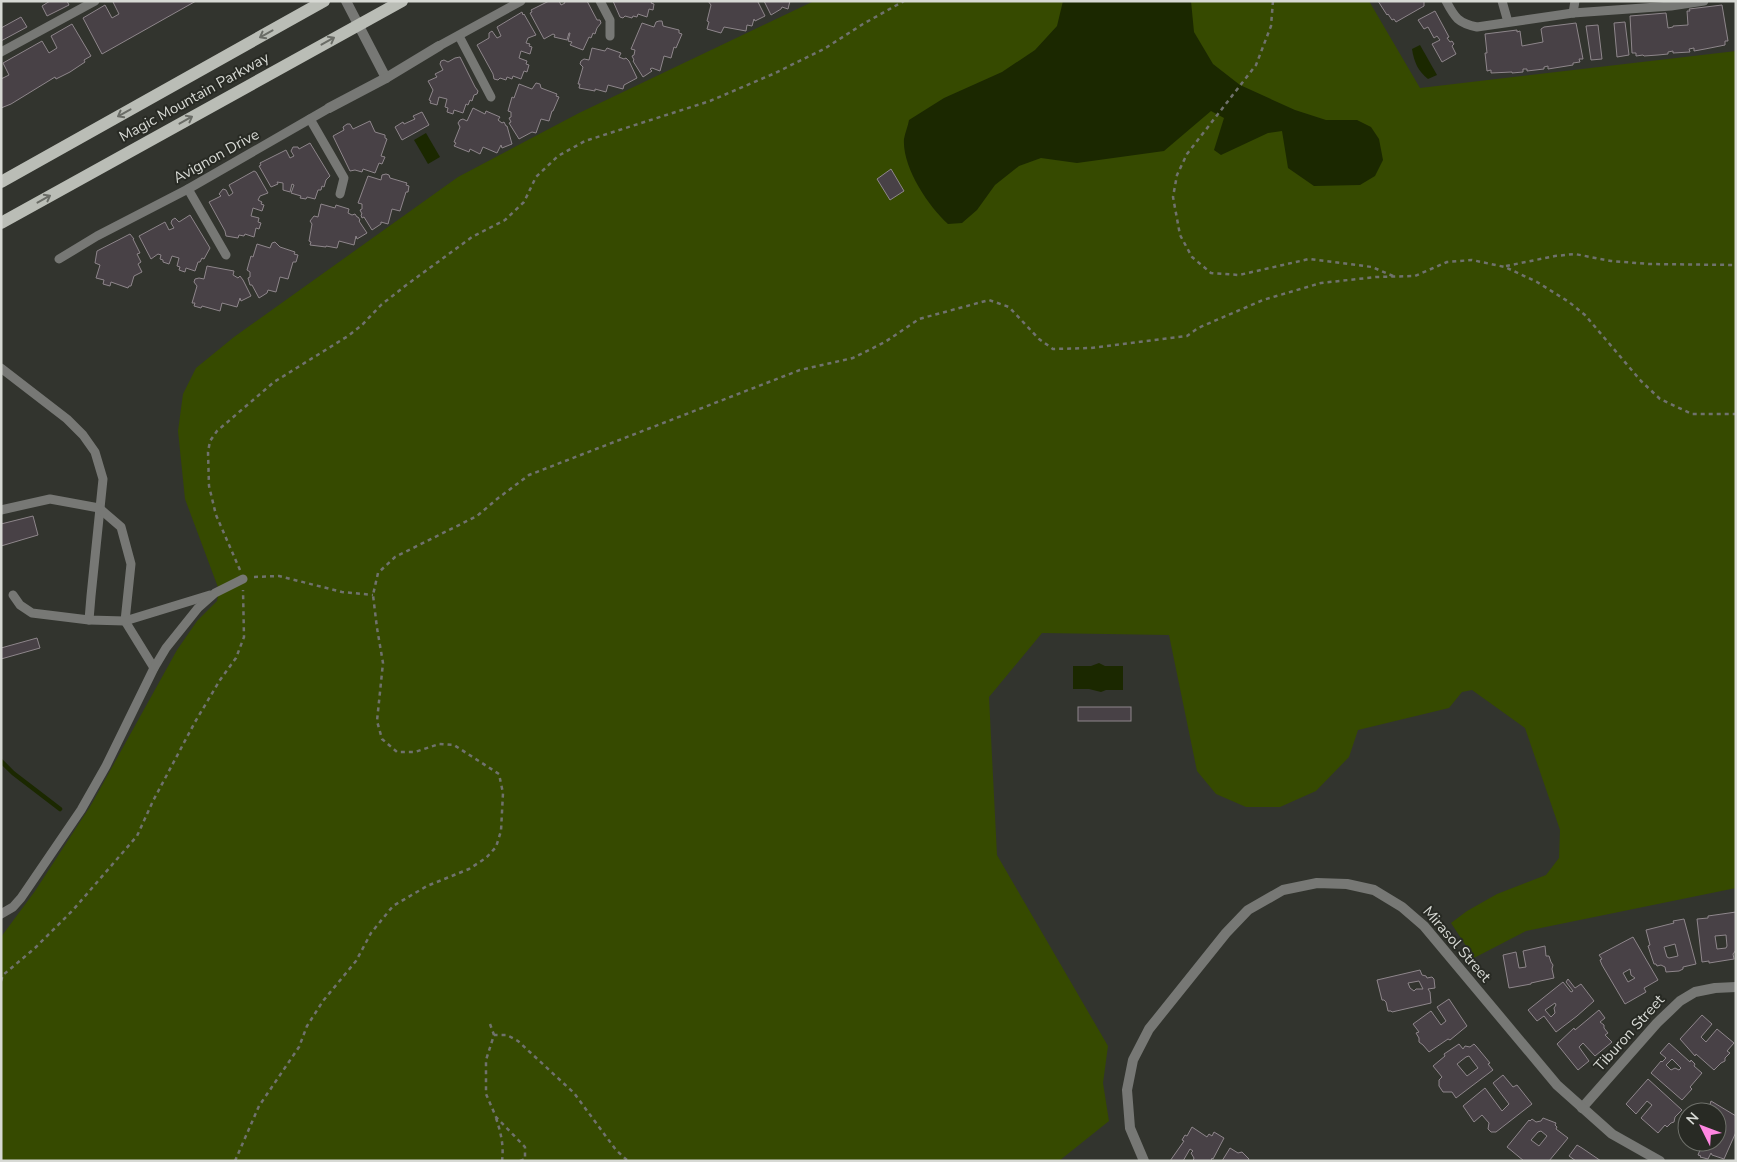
<svg xmlns="http://www.w3.org/2000/svg" width="1737" height="1162" viewBox="0 0 1737 1162" font-family="'Nunito Sans',sans-serif">
<rect width="100%" height="100%" fill="#32342e"/>
<!-- green -->
<polygon fill="#364a00" points="814,1 1369,1 1420,88 1736,51 1736,888 1526,931 1474,958 1451,923 1467,911 1497,894 1546,875 1559,858 1560,830 1525,728 1472,690 1462,692 1449,708 1358,730 1349,757 1316,791 1280,807 1246,807 1216,794 1197,771 1169,635 1042,633 989,697 997,855 1108,1046 1103,1083 1109,1121 1059,1161 1,1161 1,937 35,891 91,805 177,650 197,621 217,601 219,590 185,499 178,431 183,394 196,368 234,337 458,177 579,113"/>
<!-- water -->
<g fill="#1b2800">
<path d="M1063,1H1191L1194,32L1213,64L1240,85L1295,110L1326,120H1357L1371,127L1379,139L1383,160L1375,176L1360,185L1314,186L1288,168L1282,131L1268,133L1221,155L1214,150L1224,118L1211,111L1164,151L1077,163L1041,158L1019,166L995,185L977,210L962,223L948,224C928,206 902,167 904,139C905,133 908,126 909,120L944,98L1002,72L1035,50L1057,26Z"/>
<path d="M1420,45L1437,75L1428,79C1418,71 1414,62 1412,49Z"/>
<polygon points="426,133 440,157 428,164 414,140"/>
<polygon points="1099,663 1105,666 1123,666 1123,690 1106,690 1101,692 1089,689 1073,689 1073,666 1091,666"/>
</g>
<g fill="none" stroke-linecap="round" stroke-linejoin="round">
<!-- stream -->
<polyline stroke="#1b2800" stroke-width="4.5" points="1,761 13,773 60,809"/>
</g>
<!-- building -->
<g fill="#484146" stroke="#8e868b" fill-rule="evenodd">
<polygon points="50,1 67,1 69,5 47,16 42,6"/>
<polygon points="115,1 196,1 102,54 83,18 105,5 112,18 119,14 113,2"/>
<polygon points="549,1 559,1 561,5 565,3 564,1 587,1 597,20 600,20 601,23 597,28 595,34 593,33 591,38 589,37 583,50 570,45 572,42 568,41 570,33 569,33 567,40 554,37 555,35 553,34 544,39 530,13 532,12 531,10"/>
<polygon points="613,1 652,1 651,3 654,4 653,10 649,9 647,17 638,14 637,17 633,16 632,18 625,16 623,18 620,17"/>
<polygon points="759,1 758,2 765,16 755,21 754,19 752,26 747,25 746,31 724,27 721,33 707,29 709,22 707,21 711,5 708,1"/>
<polygon points="762,1 790,1 788,9 782,7 781,9 771,15 764,1"/>
<polygon points="1378,1 1424,1 1424,6 1396,22 1394,19 1392,20 1388,14 1387,15"/>
<polygon points="1722,5 1728,41 1725,41 1725,45 1705,49 1694,51 1694,48 1689,49 1690,52 1673,53 1673,51 1668,52 1668,54 1658,55 1644,56 1643,55 1636,56 1636,53 1632,53 1630,16 1666,13 1668,28 1673,27 1673,26 1688,25 1687,11 1690,11 1689,9"/>
<polygon points="1435,11 1449,37 1447,38 1450,42 1452,41 1454,44 1452,46 1456,54 1442,62 1432,44 1440,40 1437,36 1434,38 1428,27 1424,29 1418,20"/>
<polygon points="522,12 523,15 524,14 536,35 528,38 526,43 530,44 529,46 532,47 530,54 521,51 519,58 527,61 526,64 529,65 527,72 524,71 521,79 513,76 512,79 507,77 506,80 500,78 498,80 494,79 493,74 477,45 489,38 489,33 492,31 497,38 501,36 497,27"/>
<polygon points="21,17 27,27 1,41 1,28"/>
<polygon points="659,21 662,21 663,26 679,30 679,33 682,34 676,48 674,47 671,58 664,56 660,71 652,68 650,69 652,71 643,77 633,61 634,60 632,56 634,55 635,50 631,49 642,23 654,27 656,22"/>
<polygon points="1625,22 1629,55 1617,57 1614,23"/>
<polygon points="1576,23 1583,59 1579,59 1580,62 1573,63 1573,65 1548,69 1548,66 1544,67 1544,69 1527,71 1527,69 1523,69 1523,72 1512,73 1512,72 1491,73 1491,70 1487,71 1485,53 1487,53 1485,34 1517,30 1517,32 1520,31 1522,46 1543,42 1541,29 1544,27"/>
<polygon points="72,24 91,56 84,60 85,62 70,72 56,79 55,77 11,104 1,108 1,79 9,75 3,63 42,41 49,53 57,48 51,36"/>
<polygon points="1598,25 1602,59 1591,60 1586,26"/>
<polygon points="592,48 605,51 607,48 621,53 619,57 624,59 626,58 629,61 637,78 624,85 623,89 608,85 606,92 595,89 595,91 579,88 580,84 578,84 583,67 580,64 581,61 584,59 589,60"/>
<polygon points="460,57 475,87 478,91 477,94 474,95 472,101 470,100 468,105 466,104 463,113 454,110 453,114 447,112 448,108 445,107 447,99 439,97 437,105 430,103 431,101 429,100 433,90 428,81 437,77 435,74 443,70 440,64 441,61 444,60 448,62 455,58"/>
<polygon points="536,83 540,84 541,88 557,94 556,96 559,97 553,111 552,111 549,121 541,119 536,133 532,132 519,139 509,123 511,122 509,118 511,117 511,112 508,111 512,97 514,98 519,84 532,89"/>
<polygon points="473,108 485,114 486,111 500,117 498,120 502,123 504,122 506,126 507,126 512,144 502,148 501,145 497,153 483,147 480,154 470,149 469,152 454,146 456,143 454,142 460,127 458,123 460,120 463,119 467,121"/>
<polygon points="422,112 429,125 402,140 395,127 403,122 404,124 415,119 413,116"/>
<polygon points="370,121 375,132 385,135 385,138 387,139 381,156 385,157 382,164 379,163 375,173 363,169 362,172 355,170 350,171 333,136 344,130 343,127 347,124 350,124 353,129"/>
<polygon points="310,143 330,176 326,180 324,187 322,186 321,190 318,190 315,199 307,197 306,199 300,198 301,196 291,193 294,185 292,184 290,192 283,190 283,183 277,182 278,184 271,187 259,166 261,165 260,163 286,150 290,158 294,156 291,151 293,147 298,147 299,149"/>
<polygon points="891,169 904,191 890,200 877,179"/>
<polygon points="254,171 256,172 268,193 260,196 258,200 262,202 261,204 264,205 262,211 253,208 251,216 259,218 258,222 261,223 259,229 256,228 254,237 245,234 244,236 239,235 238,238 226,236 225,231 209,202 221,196 219,194 223,189 226,190 229,196 233,193 229,185"/>
<polygon points="386,174 389,175 390,178 407,183 406,185 409,186 408,192 406,192 400,211 392,209 388,224 381,222 381,224 372,230 364,217 362,218 361,215 362,214 360,210 362,209 362,204 358,203 368,176 381,180 382,175"/>
<polygon points="321,204 335,208 336,205 349,209 348,213 352,215 355,214 357,217 358,217 360,220 359,221 367,233 357,239 356,236 354,245 339,241 337,248 326,246 326,247 310,245 311,242 309,241 312,224 310,221 314,216 318,217"/>
<polygon points="190,215 210,248 204,259 202,258 200,262 198,262 195,271 186,268 185,272 179,270 180,267 177,266 179,258 172,256 169,264 163,262 163,260 160,259 161,255 158,254 151,259 139,236 165,222 169,230 174,228 171,223 172,220 175,218 179,222"/>
<polygon points="130,234 134,239 133,239 140,253 137,254 141,262 138,264 142,272 134,276 131,286 129,286 128,288 111,282 110,286 103,284 104,280 96,278 100,265 95,263 97,251"/>
<polygon points="275,242 280,247 295,252 294,254 298,255 296,262 293,262 288,279 280,277 276,292 268,290 267,293 259,298 252,285 250,285 248,278 250,277 250,272 247,270 251,256 253,257 257,244 270,248 272,243"/>
<polygon points="207,266 234,271 233,275 238,278 240,276 243,280 251,296 241,301 240,298 237,307 222,303 220,311 202,306 201,308 194,306 195,303 192,303 197,286 194,282 195,279 199,278 204,279"/>
<polygon points="33,516 38,535 1,546 1,524"/>
<polygon points="37,638 40,648 1,659 1,648"/>
<rect x="1078" y="707" width="53" height="14"/>
<path d="M1736,912V950L1733,954L1734,959L1709,963V961L1702,962L1697,919L1708,918V916ZM1726,935L1727,946L1726,948L1717,949L1715,936Z"/>
<path d="M1684,919L1696,964L1683,967V969L1679,971L1666,972L1665,967L1661,965L1657,966L1656,964H1654L1648,946L1650,945L1646,930L1674,923L1673,921ZM1675,944L1678,956L1669,958L1667,957L1664,947Z"/>
<path d="M1633,937L1658,980L1644,988L1646,992L1625,1004L1602,965L1600,960L1602,959L1599,955ZM1630,969L1631,975L1635,978L1628,982L1623,973Z"/>
<polygon points="1545,946 1546,956 1549,956 1551,962 1553,965 1552,969 1554,978 1531,983 1531,984 1509,988 1503,955 1516,952 1519,968 1526,967 1523,951"/>
<path d="M1420,970L1422,975L1426,976L1427,978L1432,977L1434,979L1435,988L1428,989L1430,992L1431,1003L1392,1012L1391,1011H1388L1386,1002L1384,1000H1382L1377,980ZM1419,981L1423,989H1416L1414,991L1410,988L1408,983Z"/>
<path d="M1568,979L1575,988L1581,984L1594,1001L1577,1016L1556,1032L1544,1016L1537,1021L1528,1010L1563,982L1571,992L1573,991L1566,982ZM1555,1003L1556,1005L1554,1008L1555,1013L1551,1017L1545,1010Z"/>
<polygon points="1449,999 1467,1026 1450,1040 1448,1039 1429,1052 1423,1045 1419,1042 1419,1038 1416,1033 1419,1032 1413,1024 1431,1011 1441,1025 1446,1021 1437,1007"/>
<polygon points="1599,1010 1605,1018 1600,1022 1604,1025 1604,1028 1608,1033 1605,1035 1612,1042 1595,1056 1583,1043 1579,1047 1589,1061 1578,1070 1557,1044 1574,1028 1575,1030"/>
<polygon points="1702,1015 1712,1024 1701,1037 1706,1042 1717,1029 1734,1043 1727,1051 1730,1053 1725,1058 1725,1061 1721,1063 1714,1070 1696,1054 1695,1056 1680,1039"/>
<path d="M1669,1043L1690,1062L1691,1060L1695,1064L1694,1066L1702,1073L1690,1087L1692,1089L1682,1100L1651,1073L1661,1061L1662,1062L1666,1058L1660,1053ZM1672,1059L1681,1068L1679,1070L1675,1068L1671,1070L1666,1065Z"/>
<path d="M1459,1044L1463,1049L1465,1046L1470,1047L1474,1044L1476,1046L1490,1063L1488,1064L1493,1070L1456,1098L1452,1092H1443L1439,1086V1080L1442,1077L1433,1066L1445,1056L1444,1054ZM1469,1056L1478,1068L1467,1076L1457,1064L1466,1057Z"/>
<polygon points="1503,1075 1513,1087 1517,1085 1532,1104 1496,1132 1491,1132 1488,1129 1489,1123 1482,1115 1474,1122 1463,1106 1485,1088 1502,1111 1509,1104 1493,1083"/>
<polygon points="1648,1079 1682,1110 1675,1117 1674,1122 1671,1123 1667,1127 1665,1125 1658,1133 1641,1118 1652,1105 1647,1101 1636,1114 1626,1104"/>
<polygon points="1711,1101 1736,1116 1736,1132 1724,1159 1712,1155 1711,1153 1708,1159 1700,1157 1701,1156 1698,1155 1700,1150 1698,1147 1698,1144 1693,1142 1717,1142 1717,1112 1708,1112"/>
<path d="M1543,1118L1556,1123L1555,1125L1557,1127L1556,1129L1568,1138L1549,1161H1524L1507,1147L1529,1120L1530,1121L1532,1119L1536,1122L1541,1121ZM1541,1131L1547,1136L1539,1146L1531,1140L1538,1132Z"/>
<polygon points="1192,1127 1207,1137 1209,1134 1212,1136 1214,1132 1224,1138 1213,1159 1212,1158 1211,1161 1193,1161 1194,1158 1191,1153 1193,1151 1190,1149 1183,1161 1170,1161 1184,1141 1182,1140 1185,1135 1187,1136"/>
<polygon points="1577,1145 1582,1148 1601,1161 1576,1161 1569,1156"/>
<polygon points="1230,1148 1238,1153 1242,1152 1249,1159 1248,1161 1222,1161"/>
</g>
<g fill="none" stroke-linecap="round" stroke-linejoin="round">
<!-- path -->
<g stroke="#70726d" stroke-width="2.5" stroke-dasharray="4 4" stroke-linecap="butt">
<polyline points="1273,1 1271,26 1256,65 1187,154 1177,175 1173,197 1180,235 1192,257 1211,273 1239,275 1309,259 1372,267 1393,276"/>
<polyline points="1506,266 1555,256 1575,254 1611,261 1649,264 1736,265"/>
<polyline points="240,570 216,515 209,486 208,452 210,441 217,431 274,382 348,336 362,325 381,305 405,286 472,237 505,220 524,202 536,177 558,156 585,141 710,101 773,74 824,49 863,24 904,1"/>
<polyline points="254,577 279,576 342,592 373,595"/>
<polyline points="1,981 3,975 35,948 73,910 137,836 153,801 195,722 220,680 236,658 244,637 243,590"/>
<polyline points="490,1024 494,1035"/>
<path d="M496,1118C501,1133 504,1146 502,1161"/>
<polyline points="235,1161 259,1106 299,1047 307,1026 323,1001 356,961 371,933 393,906 427,886 469,869 486,858 496,847 501,831 503,793 499,774 454,745 439,744 415,752 397,752 382,739 377,721 383,663 377,628 373,595 378,573 395,557 477,516 497,499 529,475 800,370 853,358 885,342 919,319 989,300 1009,307 1039,339 1053,349 1091,348 1187,336 1198,328 1263,300 1321,283 1376,277 1415,276 1447,262 1472,260 1505,267 1537,282 1569,302 1585,315 1641,381 1660,399 1692,414 1736,414"/>
<polyline points="520,1161 525,1159 525,1147 496,1117 486,1094 486,1060 494,1035 507,1035 518,1041 574,1093 616,1150 628,1161"/>
</g>
<!-- lane -->
<g stroke="#777875" stroke-width="9">
<polyline points="600,1 610,20 610,36"/>
<path d="M1446,1C1455,18 1458,23 1477,27L1573,13L1671,6L1704,1"/>
<polyline points="1502,1 1508,22"/>
<polyline points="1573,13 1575,1"/>
<polyline points="459,36 491,97"/>
<polyline points="439,46 521,1"/>
<polyline points="1,52 95,1"/>
<polyline points="310,119 344,178 340,194"/>
<polyline points="188,189 226,255"/>
<polyline points="59,259 97,236 188,189 329,108"/>
<polyline points="1,368 67,419 83,435 95,452 103,479 91,596 89,620"/>
<polyline points="1,510 50,499 99,508 121,527 131,564 125,621 154,668"/>
<polyline points="13,595 20,605 32,613 89,620 125,621 210,595"/>
<polyline points="1,914 13,907 21,898 81,810 106,766 154,668 166,648 198,608 215,593 243,579"/>
</g>
<!-- street -->
<g stroke="#777875" stroke-width="10">
<polyline points="346,1 386,78"/>
<polyline points="329,108 386,78 439,46"/>
<polyline points="1582,1108 1657,1023 1680,1001 1695,992 1715,988 1736,987"/>
<polyline points="1144,1161 1130,1128 1127,1090 1133,1060 1149,1029 1226,933 1248,910 1283,890 1317,883 1347,884 1374,890 1402,907 1424,926 1557,1085 1612,1134 1660,1161"/>
</g>
<!-- primary -->
<g stroke="#babdb6" stroke-width="12">
<polyline points="1,182 324,1"/>
<polyline points="1,223 402,1"/>
</g>
</g>
<!-- one-way arrows -->
<defs><path id="oneway-shaft" d="M-6 0H5M1.5-3L5.5 0L1.5 3" fill="none" stroke-width="1.6" stroke-linecap="round" stroke-linejoin="round" transform="scale(1.25)"/></defs>
<g stroke="#6a6c66">
<use href="#oneway-shaft" transform="translate(266 34) rotate(151)"/>
<use href="#oneway-shaft" transform="translate(328 41) rotate(-29)"/>
<use href="#oneway-shaft" transform="translate(124 113) rotate(151)"/>
<use href="#oneway-shaft" transform="translate(186 120) rotate(-29)"/>
<use href="#oneway-shaft" transform="translate(44 199) rotate(-29)"/>
</g>
<g text-anchor="middle" stroke-width="4" stroke-linejoin="round" paint-order="stroke">
<!-- street labels -->
<g font-size="15" fill="#d7d9d4" stroke="#282a24">
<text transform="translate(194 97) rotate(-29)" y="5">Magic Mountain Parkway</text>
<text transform="translate(216 156) rotate(-29)" y="5">Avignon Drive</text>
<text transform="translate(1457 944) rotate(49)" y="5">Mirasol Street</text>
<text transform="translate(1629 1033) rotate(-48)" y="5">Tiburon Street</text>
</g>
</g>
<!-- border -->
<rect width="1737" height="1162" fill="none" stroke="#d7d9d4" stroke-width="5"/>
<!-- north arrow -->
<g transform="translate(1702 1127) rotate(312)"><circle r="24" fill="#282a24" stroke="#6e706a"/>
<path d="M0-4L9 19L0 12L-9 19Z" fill="#fe86e1"/>
<text y="-8" font-size="14" font-weight="bold" text-anchor="middle" fill="#d7d9d4">N</text>
</g>
</svg>
